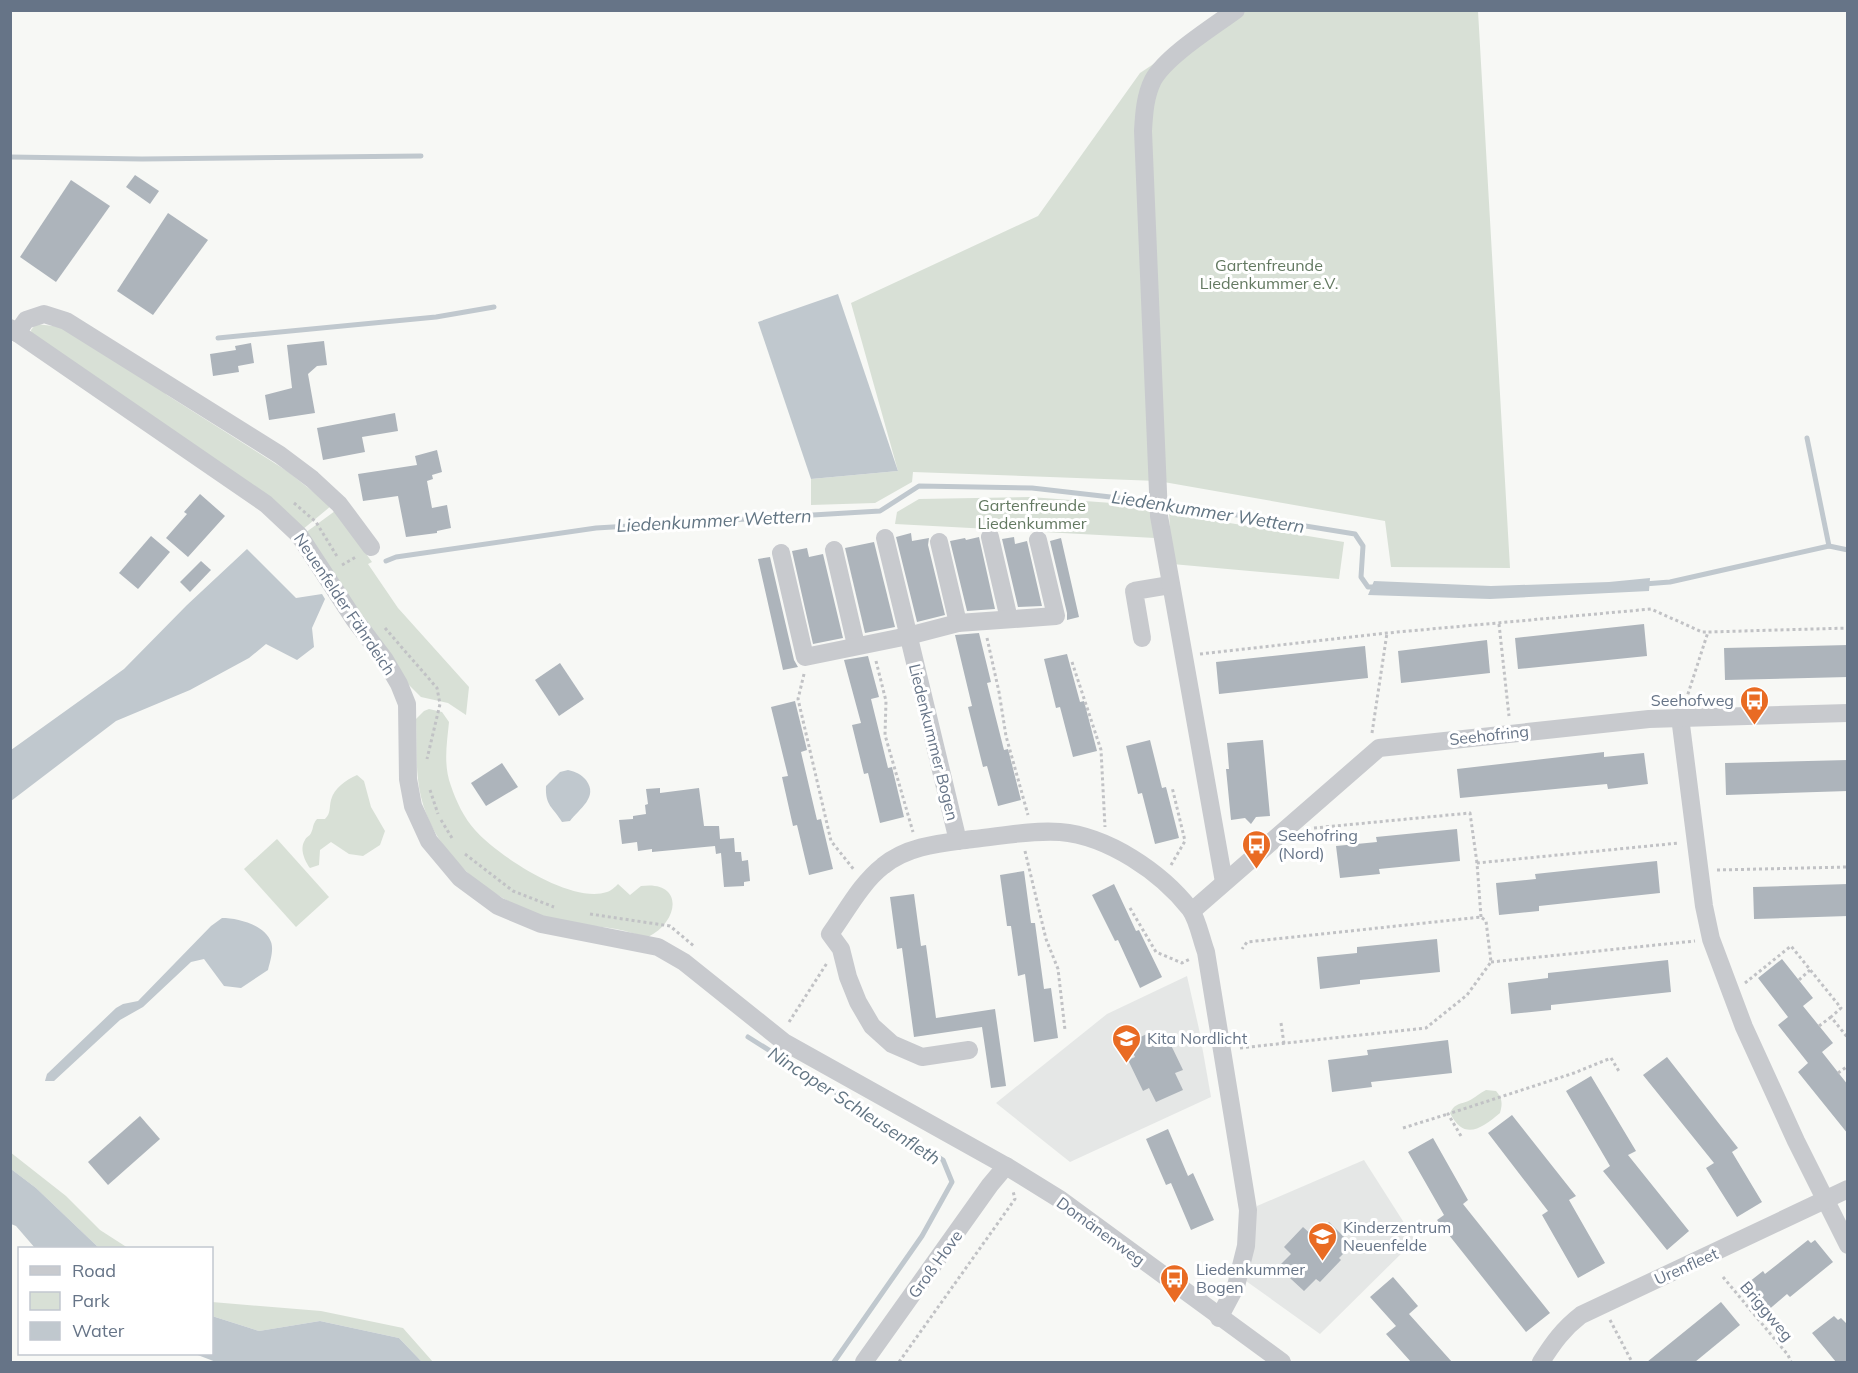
<svg xmlns="http://www.w3.org/2000/svg" width="1858" height="1373" viewBox="0 0 1858 1373" font-family="Mulish,sans-serif">
<rect width="100%" height="100%" fill="#f7f8f5"/>
<!-- built -->
<g fill="#e5e7e6">
<polygon points="1187,976 1199,1029 1211,1097 1070,1162 996,1103 1107,1014"/>
<polygon points="1364,1160 1415,1240 1320,1334 1246,1281 1257,1206"/>
</g>
<!-- green -->
<g fill="#d8e0d6">
<polygon points="1233,11 1478,11 1510,568 1391,567 1385,521 1158,481 913,472 912,482 875,503 811,505 811,479 898,471 851,303 1038,216 1140,73"/>
<polygon points="36,324 62,327 155,383 167,395 287,471 331,506 302,530 32,338 31,330"/>
<polygon points="1030,497 1153,506 1155,538 895,524 897,512 919,499"/>
<polygon points="335,511 372,562 368,564 398,608 469,687 466,715 448,703 421,697 408,684 305,533"/>
<polygon points="1169,513 1344,542 1339,579 1172,564"/>
<path d="M429,709L442,712L449,722C447,743 443,765 451,786C456,801 464,818 475,830C498,856 571,904 607,892C611,891 615,887 618,884L630,895L641,886C684,880 680,921 648,937C637,935 627,931 616,929C591,925 565,924 540,915C486,896 435,855 421,797C415,772 417,745 416,719L424,711Z"/>
<path d="M357,775L364,781L371,807L385,831L380,845L363,856L349,854L331,842L320,850L319,865L310,868C305,861 299,849 305,840C306,837 310,836 311,833C314,827 312,825 317,819H325C331,813 329,808 331,800C334,788 346,780 357,775Z"/>
<polygon points="277,839 329,897 296,927 244,869"/>
<path d="M1486,1090L1496,1091C1502,1098 1503,1103 1500,1113C1481,1129 1464,1141 1450,1113C1456,1101 1463,1105 1472,1099C1477,1096 1480,1093 1486,1090Z"/>
<polygon points="10,1152 66,1196 100,1230 128,1248 99,1248 36,1188 11,1169"/>
<polygon points="212,1302 321,1311 403,1328 433,1362 422,1362 399,1338 320,1321 259,1331 212,1316"/>
</g>
<!-- water -->
<g fill="#c0c8ce">
<polygon points="838,294 898,471 811,479 758,322"/>
<polygon points="247,549 296,598 322,594 325,599 312,628 314,647 297,660 266,644 249,658 190,690 116,721 11,801 11,750 124,669 187,605"/>
<polygon points="1650,578 1649,591 1490,599 1368,595 1374,581 1491,586 1609,582"/>
<path d="M568,770C576,772 581,774 586,780C599,797 579,809 570,821L562,822C553,807 545,806 546,786L560,772Z"/>
<path d="M222,918C238,918 265,925 271,942C274,950 270,962 268,970L241,988L224,986L204,959L191,962L143,1007L120,1020L54,1081H45L47,1074L116,1008L123,1004L138,1001L211,926Z"/>
<polygon points="11,1169 36,1188 99,1248 35,1248 16,1226 11,1224"/>
<polygon points="212,1316 259,1331 320,1321 399,1338 422,1362 216,1362 195,1354 212,1354"/>
</g>
<g fill="none" stroke-linecap="round" stroke-linejoin="round">
<!-- stream -->
<g stroke="#c0c8ce" stroke-width="5">
<polyline points="10,157 142,159 421,156"/>
<polyline points="218,338 436,317 494,307"/>
<polyline points="1807,438 1829,546"/>
<polyline points="1163,503 1355,534 1363,546 1361,577 1368,587 1377,587"/>
<polyline points="386,561 396,557 596,528 880,511 919,486 1032,488 1154,502"/>
<polyline points="1644,584 1670,582 1829,546 1848,550"/>
<polyline points="748,1037 943,1160 952,1182 922,1236 834,1362"/>
</g>
</g>
<!-- building -->
<g fill="#adb4bb">
<polygon points="135,175 159,191 150,204 126,187"/>
<polygon points="71,180 110,206 56,282 20,257"/>
<polygon points="168,213 208,240 153,315 117,291"/>
<polygon points="324,341 327,365 317,366 308,374 315,413 269,420 265,395 292,388 287,345"/>
<polygon points="251,343 254,363 238,366 239,372 213,376 210,354 236,350 235,346"/>
<polygon points="395,413 398,431 362,437 365,452 323,460 317,428"/>
<polygon points="437,450 442,472 432,475 433,479 427,481 432,508 447,505 451,528 437,531 437,533 406,537 398,496 363,501 358,474 417,465 415,456"/>
<polygon points="200,494 225,516 188,557 166,538 187,514 184,512"/>
<polygon points="911,533 912,541 929,538 928,545 945,615 917,622 896,537"/>
<polygon points="151,536 170,552 138,589 119,573"/>
<polygon points="979,537 995,609 967,611 950,541 965,538 966,540"/>
<polygon points="1014,537 1015,544 1027,541 1042,606 1018,607 1002,539"/>
<polygon points="1061,538 1079,617 1067,620 1067,613 1050,541"/>
<polygon points="874,542 895,627 865,633 845,548"/>
<polygon points="807,548 809,557 823,554 843,638 813,644 792,551"/>
<polygon points="770,557 794,660 798,667 783,670 758,559"/>
<polygon points="201,561 211,570 190,592 180,582"/>
<polygon points="1644,624 1647,656 1518,669 1515,638"/>
<polygon points="979,633 991,682 987,683 1004,750 1008,749 1021,800 998,806 987,766 983,767 968,707 972,706 955,635"/>
<polygon points="1487,640 1490,673 1401,683 1398,651"/>
<polygon points="1848,645 1848,677 1725,680 1724,648"/>
<polygon points="1365,646 1368,678 1219,694 1216,662"/>
<polygon points="1067,654 1080,702 1084,701 1097,751 1073,757 1060,707 1056,708 1044,659"/>
<polygon points="868,656 879,697 871,699 888,768 892,767 904,817 880,823 868,773 864,774 852,725 861,723 844,660"/>
<polygon points="560,663 584,699 559,716 535,680"/>
<polygon points="795,701 807,750 801,752 817,820 821,819 833,869 809,875 797,825 793,826 782,777 788,776 771,707"/>
<polygon points="1150,740 1162,788 1166,787 1179,838 1155,844 1142,793 1138,794 1126,746"/>
<polygon points="1263,740 1270,816 1256,817 1251,824 1245,818 1231,820 1226,769 1229,769 1227,743"/>
<polygon points="1604,752 1604,757 1644,753 1648,784 1608,789 1607,784 1460,798 1457,769"/>
<polygon points="1848,760 1848,791 1726,795 1725,763"/>
<polygon points="502,763 518,787 486,806 471,783"/>
<polygon points="660,788 660,793 699,788 704,826 719,826 720,839 734,838 735,852 741,852 742,861 748,860 750,881 744,882 744,886 724,887 721,853 716,854 715,846 652,852 652,849 638,851 637,842 622,844 619,820 633,819 633,816 646,814 645,805 648,804 646,789"/>
<polygon points="1457,829 1460,861 1379,869 1380,874 1340,878 1336,846 1377,842 1376,837"/>
<polygon points="1657,861 1660,893 1539,906 1539,911 1499,915 1496,883 1536,879 1535,874"/>
<polygon points="1024,871 1031,923 1035,923 1044,989 1051,988 1058,1038 1034,1042 1025,974 1018,976 1011,926 1007,926 1000,875"/>
<polygon points="1114,884 1136,931 1139,930 1162,977 1140,988 1118,940 1115,941 1092,895"/>
<polygon points="1848,884 1848,916 1754,919 1753,887"/>
<polygon points="914,894 921,946 926,945 936,1018 995,1009 1006,1086 991,1088 982,1027 914,1037 902,948 897,949 890,897"/>
<polygon points="1437,939 1440,972 1360,980 1360,984 1320,989 1317,957 1357,953 1357,947"/>
<polygon points="1782,959 1813,998 1803,1006 1833,1043 1822,1052 1848,1085 1848,1134 1798,1072 1808,1063 1778,1025 1788,1017 1758,978"/>
<polygon points="1668,960 1671,992 1551,1005 1551,1010 1511,1014 1508,983 1548,978 1548,973"/>
<polygon points="1155,1030 1163,1046 1170,1043 1183,1070 1175,1073 1183,1090 1156,1102 1149,1088 1143,1091 1128,1060 1135,1057 1128,1043"/>
<polygon points="1448,1040 1452,1073 1371,1082 1372,1087 1332,1092 1328,1060 1368,1055 1367,1050"/>
<polygon points="1667,1057 1738,1148 1732,1152 1762,1202 1737,1217 1706,1168 1714,1163 1643,1075"/>
<polygon points="1591,1076 1636,1151 1628,1155 1689,1231 1667,1250 1603,1171 1610,1166 1566,1091"/>
<polygon points="1512,1115 1576,1196 1569,1200 1605,1263 1578,1278 1542,1215 1548,1211 1488,1133"/>
<polygon points="140,1116 160,1139 108,1185 88,1162"/>
<polygon points="1168,1129 1188,1176 1193,1173 1214,1220 1191,1230 1171,1183 1166,1185 1146,1139"/>
<polygon points="1433,1138 1468,1200 1463,1204 1550,1313 1526,1332 1437,1220 1444,1215 1408,1152"/>
<polygon points="1329,1222 1352,1245 1339,1258 1341,1260 1320,1282 1316,1279 1304,1291 1278,1267 1291,1254 1284,1247 1303,1227 1314,1237"/>
<polygon points="1808,1240 1811,1243 1815,1240 1833,1262 1790,1297 1787,1294 1766,1312 1747,1289 1752,1286 1749,1282 1763,1271 1765,1274"/>
<polygon points="1393,1277 1418,1306 1409,1314 1452,1362 1411,1362 1386,1334 1396,1326 1370,1297"/>
<polygon points="1721,1302 1740,1325 1695,1362 1647,1362"/>
<polygon points="1834,1316 1838,1320 1841,1318 1848,1325 1848,1362 1836,1362 1812,1333"/>
</g>
<g fill="none" stroke-linecap="round" stroke-linejoin="round">
<!-- path -->
<g stroke="#c1c2c5" stroke-width="3" stroke-dasharray="3 3" stroke-linecap="butt">
<polyline points="294,503 316,522 338,558"/>
<polyline points="342,565 356,557"/>
<polyline points="1499,624 1509,716"/>
<polyline points="385,628 437,688 440,704 427,759"/>
<polyline points="987,638 999,692 1006,736 1028,815"/>
<polyline points="1200,654 1387,633 1651,609 1702,632 1708,632"/>
<polyline points="876,661 886,701 885,735 913,832"/>
<polyline points="1072,662 1101,750 1105,827"/>
<polyline points="804,674 798,699 831,841 855,871"/>
<polyline points="1686,700 1708,632 1848,628"/>
<polyline points="1372,733 1387,633"/>
<polyline points="430,790 438,814"/>
<polyline points="441,820 452,838"/>
<polyline points="1314,828 1470,813 1477,863"/>
<polyline points="1025,851 1046,939 1058,969 1065,1030"/>
<polyline points="465,854 513,891 554,907"/>
<polyline points="1171,865 1185,841 1172,787"/>
<polyline points="1717,870 1848,867"/>
<polyline points="1130,908 1156,952 1182,963 1190,959"/>
<polyline points="590,914 670,926 695,947"/>
<polyline points="1481,917 1477,863 1679,843"/>
<polyline points="1491,962 1695,941"/>
<polyline points="1799,980 1810,970"/>
<polyline points="1745,983 1791,946 1841,1008 1831,1017 1848,1038"/>
<polyline points="789,1022 827,963"/>
<polyline points="1281,1023 1284,1044"/>
<polyline points="1819,1026 1831,1017"/>
<polyline points="1240,1048 1426,1028 1467,995 1491,962 1486,921 1481,917 1247,942 1242,949"/>
<polyline points="1838,1073 1848,1066"/>
<polyline points="1403,1128 1448,1114"/>
<polyline points="1461,1136 1448,1114 1574,1073 1611,1058 1620,1073"/>
<polyline points="1723,1277 1788,1355 1791,1362"/>
<polyline points="1610,1320 1632,1362"/>
<polyline points="899,1362 1015,1199 1013,1191"/>
</g>
<!-- minor -->
<g stroke="#c8cace" stroke-width="18">
<polyline points="10,328 266,504 299,535 354,619 385,660 399,684 407,704 408,779 413,806 429,841 460,878 498,906 541,924 658,947 684,962 784,1042 1006,1166 1061,1200 1282,1362"/>
<polyline points="17,333 26,320 44,314 66,321 280,455 312,479 339,504 371,547"/>
<polyline points="990,537 1009,619"/>
<polyline points="885,538 958,841"/>
<polyline points="939,542 958,623"/>
<polyline points="834,550 856,645"/>
<polyline points="781,553 805,657 908,636 958,623 1056,616 1038,540"/>
<polyline points="1142,638 1134,591 1170,585"/>
<polyline points="1680,717 1704,906 1711,939 1744,1027 1796,1141 1848,1245"/>
<path d="M1224,882L1159,516L1143,131C1144,114 1145,96 1153,80C1166,56 1213,27 1236,10"/>
<polyline points="1192,911 1379,748 1649,719 1848,713"/>
<path d="M969,1050L922,1057L892,1044L872,1026L858,1002L848,977L841,949L830,934C846,912 861,883 883,866C908,845 943,843 973,839C1002,836 1031,830 1060,832C1108,836 1161,872 1190,909C1198,920 1201,939 1206,952L1248,1210L1246,1246L1236,1286L1219,1318"/>
<polyline points="864,1362 990,1185 1006,1166"/>
<path d="M1541,1362C1553,1343 1563,1329 1581,1315L1848,1189"/>
</g>
</g>
<!-- icons -->
<defs>
<symbol id="bus-pin" viewBox="-11 -11 22 30"><path d="M0 17L-7.5 6A9.5 9.5 0 1 1 7.5 6Z" fill="#e96b23" stroke="#fff"/><path d="M-5-6H5V4H4V6H2V4H-2V6H-4V4H-5ZM-3.5-4V0h7V-4ZM-3.5 1.2v1.5H-2V1.2ZM2 1.2v1.5H3.5V1.2Z" fill="#fff"/></symbol>
<symbol id="school-pin" viewBox="-11 -11 22 30"><path d="M0 17L-7.5 6A9.5 9.5 0 1 1 7.5 6Z" fill="#e96b23" stroke="#fff"/><path d="M0-5L7-2L0 1L-7-2ZM-4 1L0 2.5L4 1V4Q0 6-4 4Z" fill="#fff"/></symbol>
</defs>
<g fill-rule="evenodd">
<use href="#bus-pin" x="1738" y="684" width="33" height="45"/>
<use href="#bus-pin" x="1240" y="828" width="33" height="45"/>
<use href="#school-pin" x="1110" y="1022" width="33" height="45"/>
<use href="#school-pin" x="1306" y="1220" width="33" height="45"/>
<use href="#bus-pin" x="1158" y="1262" width="33" height="45"/>
</g>
<g text-anchor="middle" stroke-width="6" stroke-linejoin="round" paint-order="stroke">
<!-- park labels -->
<g font-size="16" fill="#637961" stroke="#fff">
<text x="1269" y="271">Gartenfreunde<tspan x="1269" dy="18">Liedenkummer e.V.</tspan></text>
<text x="1032" y="511">Gartenfreunde<tspan x="1032" dy="18">Liedenkummer</tspan></text>
</g>
<!-- street labels -->
<g font-size="16" fill="#667487" stroke="#fff">
<text transform="translate(345 604) rotate(56)" y="6">Neuenfelder Fährdeich</text>
<text transform="translate(1489 735) rotate(-6)" y="6">Seehofring</text>
<text transform="translate(934 742) rotate(76)" y="6">Liedenkummer Bogen</text>
<text transform="translate(1101 1231) rotate(36)" y="6">Domänenweg</text>
<text transform="translate(935 1264) rotate(-54)" y="6">Groß Hove</text>
<text transform="translate(1686 1266) rotate(-24)" y="6">Urenfleet</text>
<text transform="translate(1767 1311) rotate(50)" y="6">Briggweg</text>
</g>
<!-- poi labels -->
<g font-size="16" fill="#667487" stroke="#fff" text-anchor="start">
<text x="1734" y="706" text-anchor="end">Seehofweg</text>
<text x="1278" y="841">Seehofring<tspan x="1278" dy="18">(Nord)</tspan></text>
<text x="1147" y="1044">Kita Nordlicht</text>
<text x="1343" y="1233">Kinderzentrum<tspan x="1343" dy="18">Neuenfelde</tspan></text>
<text x="1196" y="1275">Liedenkummer<tspan x="1196" dy="18">Bogen</tspan></text>
</g>
<!-- water labels -->
<g font-size="18" font-style="italic" fill="#627583" stroke="#fff">
<text transform="translate(1208 512) rotate(9)" y="6">Liedenkummer Wettern</text>
<text transform="translate(714 521) rotate(-3)" y="6">Liedenkummer Wettern</text>
<text transform="translate(854 1106) rotate(33)" y="6">Nincoper Schleusenfleth</text>
</g>
</g>
<!-- border -->
<rect width="1858" height="1373" fill="none" stroke="#667487" stroke-width="24"/>
<!-- legend -->
<rect x="18" y="1247" width="195" height="108" fill="#ffffff" stroke="#c2c7cf" stroke-width="1.5"/>
<rect x="30" y="1266" width="30" height="9" fill="#c8cace" stroke="#c2c7cf" stroke-width="1.5"/>
<text x="72" y="1277" font-size="18" fill="#667487">Road</text>
<rect x="30" y="1292" width="30" height="18" fill="#d8e0d6" stroke="#c2c7cf" stroke-width="1.5"/>
<text x="72" y="1307" font-size="18" fill="#667487">Park</text>
<rect x="30" y="1322" width="30" height="18" fill="#c0c8ce" stroke="#c2c7cf" stroke-width="1.5"/>
<text x="72" y="1337" font-size="18" fill="#667487">Water</text>
</svg>
